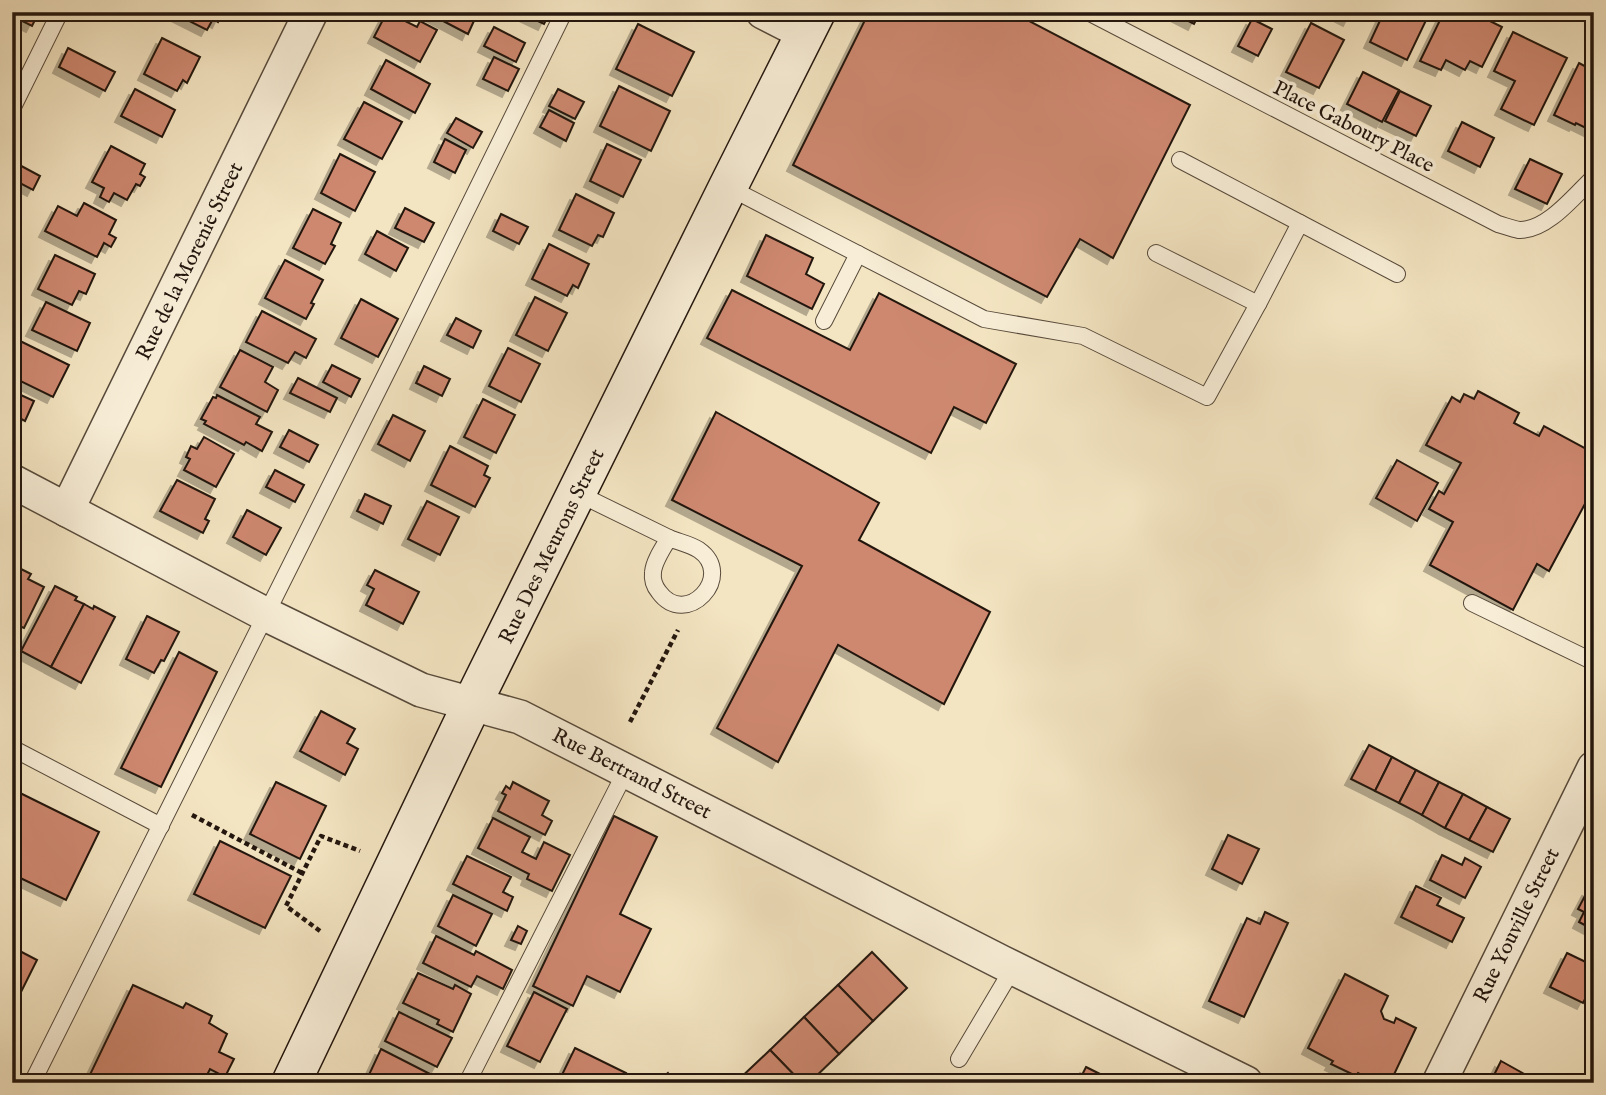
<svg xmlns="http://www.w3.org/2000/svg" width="1606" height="1095" viewBox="0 0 1606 1095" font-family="'IM FELL English',serif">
<defs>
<filter id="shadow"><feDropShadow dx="-6" dy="6" stdDeviation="0" flood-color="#0004"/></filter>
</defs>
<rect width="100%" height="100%" fill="#f4e5c2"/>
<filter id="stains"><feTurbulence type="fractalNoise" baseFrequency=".00286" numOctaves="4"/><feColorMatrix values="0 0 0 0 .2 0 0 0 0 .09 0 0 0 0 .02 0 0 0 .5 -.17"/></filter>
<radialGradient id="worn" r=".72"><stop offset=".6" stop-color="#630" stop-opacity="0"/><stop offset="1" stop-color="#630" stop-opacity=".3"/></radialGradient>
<!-- building -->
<g fill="#ce886f" stroke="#23160e" stroke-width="2" filter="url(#shadow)">
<polygon points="12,12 39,12 32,26 12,16"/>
<polygon points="173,12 223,12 218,22 213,19 207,30 173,13"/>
<polygon points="387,12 417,27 420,21 437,30 420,62 374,37"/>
<polygon points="426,12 478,12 468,34"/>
<polygon points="519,12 550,12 544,24"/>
<polygon points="869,12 1012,12 1190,105 1113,258 1080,239 1047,297 793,165"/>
<polygon points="1171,12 1200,12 1194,24"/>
<polygon points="1334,12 1353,12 1349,20"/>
<polygon points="1384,12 1430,12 1407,60 1370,42"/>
<polygon points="1444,12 1472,12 1502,27 1482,67 1470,61 1465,70 1446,60 1441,70 1420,61"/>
<polygon points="1252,19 1272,29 1258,56 1238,46"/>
<polygon points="1311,23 1344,40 1319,88 1286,72"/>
<polygon points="638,24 694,52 672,96 616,69"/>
<polygon points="494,27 525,43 516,62 484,46"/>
<polygon points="1513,32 1567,58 1534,125 1501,109 1515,81 1494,71"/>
<polygon points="162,38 200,57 187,83 183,80 177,91 144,74"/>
<polygon points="68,48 115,72 105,91 59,67"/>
<polygon points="494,57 519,69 508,91 483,79"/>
<polygon points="386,60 430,84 415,113 371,89"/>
<polygon points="1579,63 1594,71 1594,128 1592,131 1576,123 1575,125 1554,115"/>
<polygon points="1363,72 1399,90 1382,122 1347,104"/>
<polygon points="619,86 670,111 651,151 600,126"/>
<polygon points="135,89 175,110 162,137 121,116"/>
<polygon points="558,89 584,102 575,119 549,106"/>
<polygon points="1400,91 1431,106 1416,136 1385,121"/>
<polygon points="364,102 402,122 382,159 344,139"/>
<polygon points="549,110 574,123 566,141 540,127"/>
<polygon points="456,118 482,132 473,148 447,133"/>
<polygon points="1462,122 1494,138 1480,167 1448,151"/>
<polygon points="445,139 466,150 455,173 434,162"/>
<polygon points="607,144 641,160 623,197 590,181"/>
<polygon points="111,146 145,164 140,174 145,177 140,186 136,184 127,200 114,193 109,202 100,197 104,188 92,182"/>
<polygon points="340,154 375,172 355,211 321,193"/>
<polygon points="1530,159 1562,174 1547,204 1515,189"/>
<polygon points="12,161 40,176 33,190 12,179"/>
<polygon points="576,194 614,213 603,237 598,235 592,246 559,230"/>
<polygon points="84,203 116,220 109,234 116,238 111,247 104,243 97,257 45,231 58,206 77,216"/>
<polygon points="405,208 434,223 424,242 395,228"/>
<polygon points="313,209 341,223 331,244 335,246 325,264 293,248"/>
<polygon points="501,214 528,227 519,244 493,231"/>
<polygon points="377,231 408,248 396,271 365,254"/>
<polygon points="766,235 813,258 806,274 824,284 812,309 747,276"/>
<polygon points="549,244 589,264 578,288 573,285 567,296 532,279"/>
<polygon points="55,255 95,274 86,294 79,291 72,305 38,289"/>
<polygon points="285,260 323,280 311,303 314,304 306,319 265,298"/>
<polygon points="732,290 850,350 879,293 1016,364 986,423 954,407 931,453 707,338"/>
<polygon points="535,297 567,313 548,351 516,335"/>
<polygon points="361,299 398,319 378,357 341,338"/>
<polygon points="46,302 90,323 77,351 32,330"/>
<polygon points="262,311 316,339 306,358 295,352 288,363 246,342"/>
<polygon points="456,318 481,331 473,348 447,335"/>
<polygon points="16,339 69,365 53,397 12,377 12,347"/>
<polygon points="508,348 540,364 521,402 489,386"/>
<polygon points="240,350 273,367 265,382 278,390 267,412 220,387"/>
<polygon points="332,365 360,379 351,397 323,382"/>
<polygon points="424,366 450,379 442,396 416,383"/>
<polygon points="298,378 337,398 330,412 290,393"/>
<polygon points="12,391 34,401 25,421 18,417 12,430"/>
<polygon points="1478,391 1519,413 1514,423 1539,436 1544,426 1594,453 1594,459 1586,474 1594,478 1594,487 1549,571 1537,564 1513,610 1430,565 1453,522 1429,509 1439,491 1444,494 1461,463 1426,445 1452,397 1460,402 1464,394 1474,399"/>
<polygon points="217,395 260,417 256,424 272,432 262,451 246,442 244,445 204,424 206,421 201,419 213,397 216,398"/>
<polygon points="483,399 515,415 496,453 464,437"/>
<polygon points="716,412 879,503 859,540 990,612 944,704 838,645 778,762 717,728 802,566 672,500"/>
<polygon points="393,415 425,431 410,461 378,444"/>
<polygon points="289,430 318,445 309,462 280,447"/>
<polygon points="204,437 234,454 216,487 184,470 190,459 186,457 191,446 197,449"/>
<polygon points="450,446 488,466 484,475 490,478 475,507 431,485"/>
<polygon points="1397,460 1438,483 1417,521 1376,498"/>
<polygon points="275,470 304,485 295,502 266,487"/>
<polygon points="177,480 215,499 205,519 209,521 203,533 160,511"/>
<polygon points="365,494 391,506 383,524 357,511"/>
<polygon points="427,501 459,517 440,555 408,539"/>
<polygon points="247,510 281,528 266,555 233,537"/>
<polygon points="15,566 31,574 28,579 44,587 24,628 12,623 12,573"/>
<polygon points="375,570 419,592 403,624 366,605 374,589 367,585"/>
<polygon points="55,586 77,597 75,600 84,604 51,667 21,651"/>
<polygon points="84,604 93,609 94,606 115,617 81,683 51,667"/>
<polygon points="147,616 179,632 164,661 161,660 154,673 126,659"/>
<polygon points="179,652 217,672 161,787 121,768"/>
<polygon points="321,711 355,729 347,743 358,749 345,775 300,751"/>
<polygon points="1369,745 1392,757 1375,791 1351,779"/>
<polygon points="1392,757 1416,770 1399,803 1375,791"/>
<polygon points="1416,770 1439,782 1422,815 1399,803"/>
<polygon points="276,782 326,806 300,859 250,834"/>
<polygon points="513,782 549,801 542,815 552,821 545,835 498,811 506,795 502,793 506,786 510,789"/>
<polygon points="1439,782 1463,794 1445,828 1422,815"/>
<polygon points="12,789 99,832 66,900 12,874"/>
<polygon points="1463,794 1487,807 1469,840 1445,828"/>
<polygon points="1487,807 1510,819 1493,852 1469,840"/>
<polygon points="614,816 657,837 620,914 651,929 620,992 587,976 573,1006 533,986"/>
<polygon points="493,818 530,837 522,852 536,859 544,842 570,855 552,891 527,879 529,874 478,848"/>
<polygon points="1228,835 1259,849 1242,884 1212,869"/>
<polygon points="220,841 291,876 265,928 194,894"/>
<polygon points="1442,855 1462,865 1465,858 1481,867 1465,898 1430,880"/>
<polygon points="467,856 511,877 503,892 513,897 507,911 453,884"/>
<polygon points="1416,886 1441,898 1437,905 1464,918 1452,942 1401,917"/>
<polygon points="1588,890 1594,893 1594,930 1579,922 1584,912 1578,909"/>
<polygon points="453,895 492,914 476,946 438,926"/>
<polygon points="1265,912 1288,923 1244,1017 1209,1001 1247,918 1260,924"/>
<polygon points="518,926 527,931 521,944 511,940"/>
<polygon points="436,936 474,955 476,951 512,970 503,989 477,976 471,987 423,963"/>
<polygon points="12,947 37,960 12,1010"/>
<polygon points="872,952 907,988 873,1021 838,985"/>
<polygon points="1567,953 1594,966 1594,982 1583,1003 1550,987"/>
<polygon points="418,973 453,989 455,985 471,994 453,1032 437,1024 439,1020 403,1003"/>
<polygon points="1345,974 1388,996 1381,1011 1384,1019 1394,1023 1396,1018 1416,1028 1390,1083 1372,1083 1365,1080 1366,1077 1358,1073 1356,1076 1331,1064 1333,1061 1308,1048"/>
<polygon points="133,985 183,1008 186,1003 212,1016 209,1023 227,1034 219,1052 234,1059 225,1077 210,1069 203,1083 86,1083"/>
<polygon points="838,985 873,1021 839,1054 804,1017"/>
<polygon points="534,992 567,1009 540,1062 507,1046"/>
<polygon points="399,1012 452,1038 437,1067 385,1041"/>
<polygon points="804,1017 839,1054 809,1083 802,1083 770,1050"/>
<polygon points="575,1048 626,1073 621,1083 558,1083"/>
<polygon points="381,1049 434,1076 431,1083 375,1083 367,1079"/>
<polygon points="770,1050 802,1083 737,1083 736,1082"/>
<polygon points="1501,1061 1537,1081 1536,1083 1490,1083"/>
<polygon points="1086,1067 1118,1083 1078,1083"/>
<polygon points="668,1073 676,1083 656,1083"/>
</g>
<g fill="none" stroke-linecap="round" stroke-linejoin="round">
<defs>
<g id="lane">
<path d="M1088,12L1498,224C1505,226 1513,229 1519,230C1547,231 1575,195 1594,177"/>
<polyline points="12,109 60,12"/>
<polyline points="1180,160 1300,223"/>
<polyline points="728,187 984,319 1083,336 1207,397 1258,304 1300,223 1397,274"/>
<polyline points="1156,253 1258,304"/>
<polyline points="824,321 858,254"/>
<polyline points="577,493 669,538"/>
<path d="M669,538C678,542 690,544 699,550C736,576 686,629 659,592C654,586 652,580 653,572C654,561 663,548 669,538Z"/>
<polyline points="1472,603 1594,662"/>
<polyline points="12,748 161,826"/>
<polyline points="959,1059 1013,968"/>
<polyline points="32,1083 396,354 564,12"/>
<polyline points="467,1083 626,771"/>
</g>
<g id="street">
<polyline points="763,12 806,34"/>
<polyline points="12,481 265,614 421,690 520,717 1001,962 1246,1083"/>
<polyline points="67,510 311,12"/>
<polyline points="1439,1083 1594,768"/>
</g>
<polyline id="secondary" points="291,1083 472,704 728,187 816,12"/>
</defs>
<!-- lane casing -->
<use href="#lane" stroke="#574a3b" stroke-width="18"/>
<!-- street casing -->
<use href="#street" stroke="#574a3b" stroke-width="36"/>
<!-- secondary casing -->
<use href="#secondary" stroke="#23160e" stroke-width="41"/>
<!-- path -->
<g stroke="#23160e" stroke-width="4.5" stroke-dasharray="5 3.5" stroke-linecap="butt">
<polyline points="630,722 678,630"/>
<polyline points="192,815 302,873"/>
<polyline points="320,931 286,906 321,836 360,851"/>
</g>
<!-- lane -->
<use href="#lane" stroke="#f8eed7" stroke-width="16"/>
<!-- street -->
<use href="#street" stroke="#f8eed7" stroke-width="33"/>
<!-- secondary -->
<use href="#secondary" stroke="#f8eed7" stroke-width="38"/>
</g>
<g text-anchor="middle" stroke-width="7" stroke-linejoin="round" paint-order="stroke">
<!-- street labels -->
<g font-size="21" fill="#23160e" stroke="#f8eed7">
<text transform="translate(1354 126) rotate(27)" y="7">Place Gaboury Place</text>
<text transform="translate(189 261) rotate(-64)" y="7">Rue de la Morenie Street</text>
<text transform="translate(551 546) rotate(-64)" y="7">Rue Des Meurons Street</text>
<text transform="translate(632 773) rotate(27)" y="7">Rue Bertrand Street</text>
<text transform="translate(1516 925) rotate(-64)" y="7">Rue Youville Street</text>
</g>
</g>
<!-- margin -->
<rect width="1606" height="1095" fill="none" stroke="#f4e5c2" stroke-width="42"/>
<rect x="14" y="14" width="1578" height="1067" fill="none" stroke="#23160e" stroke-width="3.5"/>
<rect x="21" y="21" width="1564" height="1053" fill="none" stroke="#23160e" stroke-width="2"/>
<rect width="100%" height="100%" filter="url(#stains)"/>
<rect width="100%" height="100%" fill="url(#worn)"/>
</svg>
